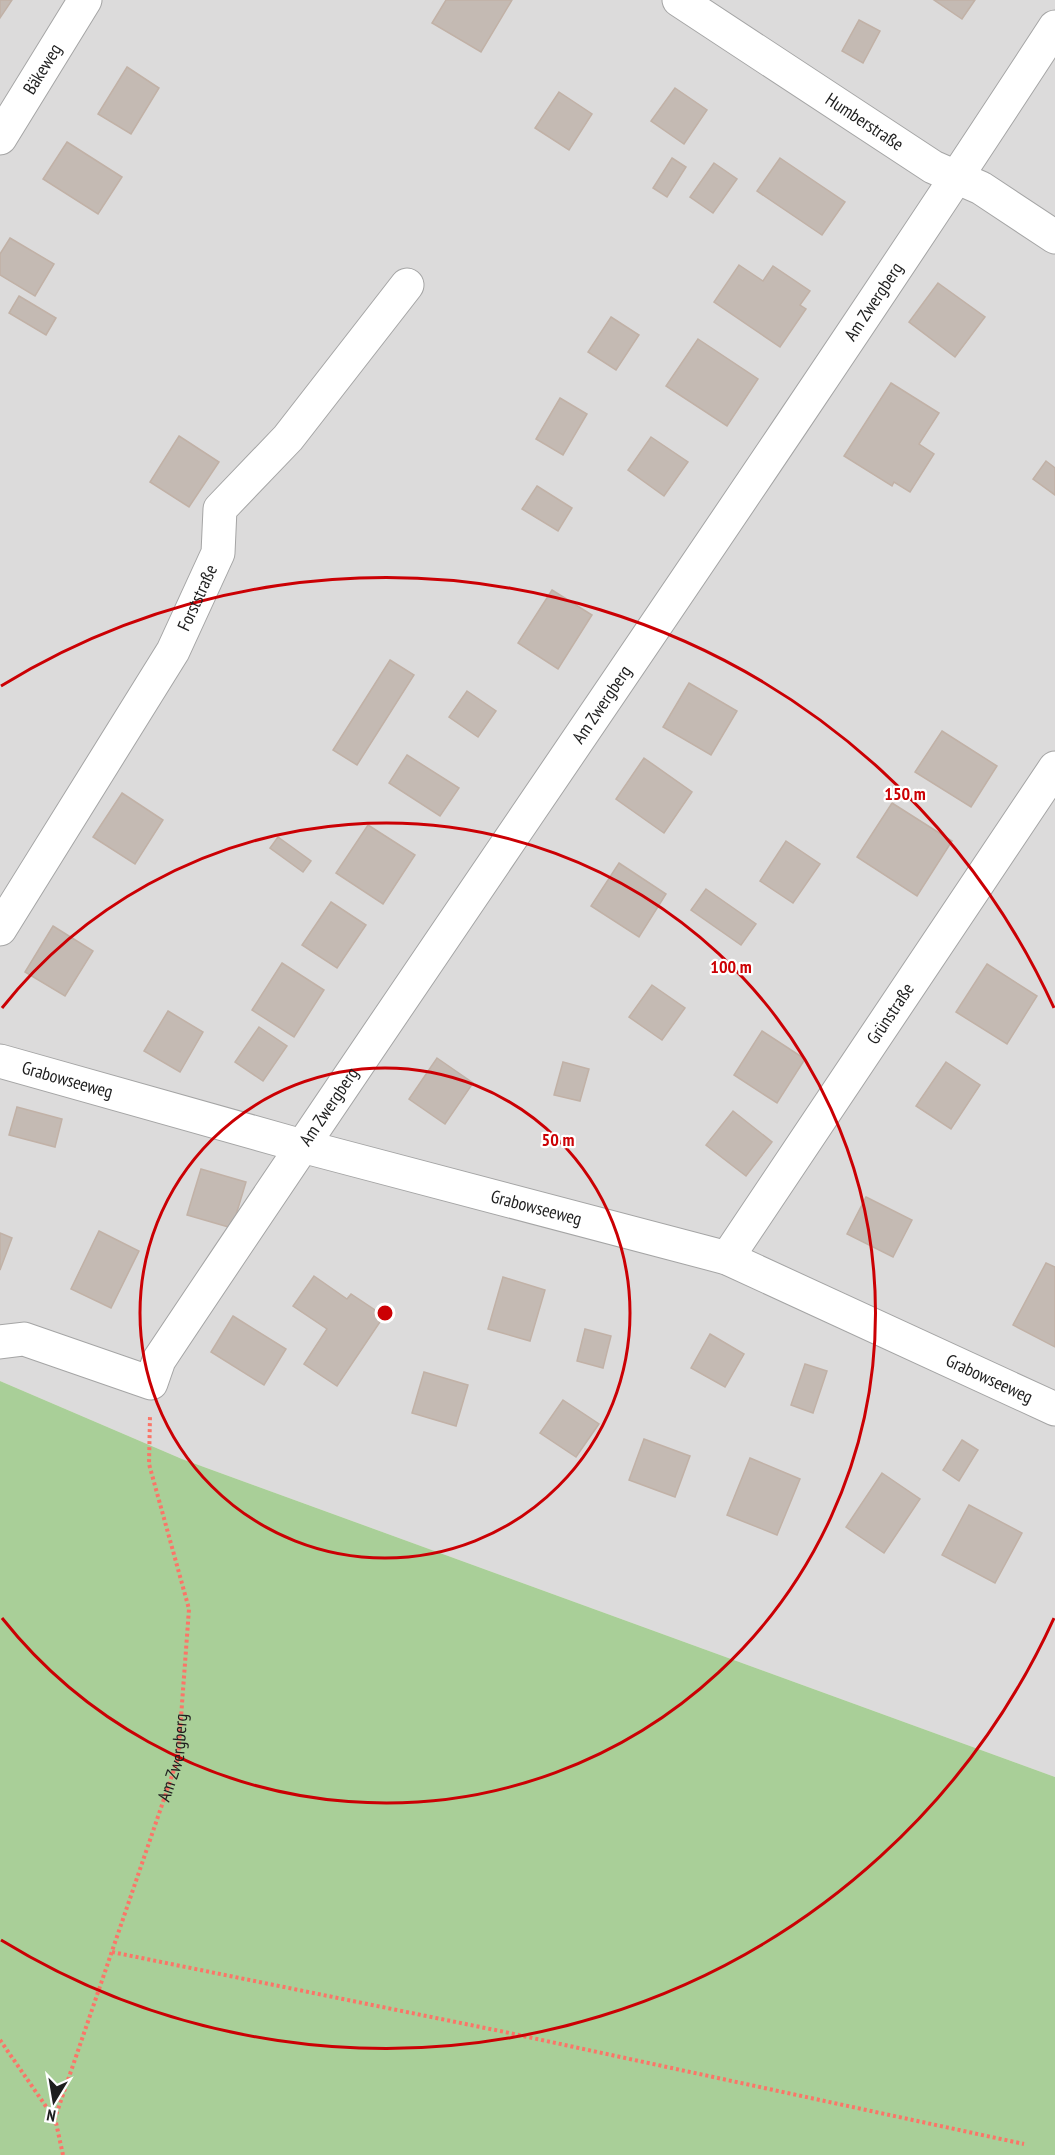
<svg xmlns="http://www.w3.org/2000/svg" width="1055" height="2155" viewBox="0 0 1055 2155" font-family="'PT Sans Narrow',sans-serif">
<rect width="100%" height="100%" fill="#efebe3"/>
<!-- residential -->
<polygon fill="#dcdbdb" points="0,0 1055,0 1055,1777 182,1459 0,1381"/>
<!-- forest -->
<polygon fill="#a9cf98" points="0,1381 182,1459 1055,1777 1055,2155 0,2155"/>
<!-- building -->
<g fill="#c4bab3" stroke="#c1b1a6" stroke-width="1.5">
<polygon points="0,0 12,0 0,18"/>
<polygon points="446,0 512,0 481,52 432,23"/>
<polygon points="934,0 975,0 962,19"/>
<polygon points="859,20 880,31 863,63 842,51"/>
<polygon points="127,67 159,88 131,134 98,114"/>
<polygon points="675,88 707,110 684,144 651,121"/>
<polygon points="559,92 592,114 569,150 535,128"/>
<polygon points="67,142 122,177 98,214 43,179"/>
<polygon points="672,158 686,167 667,197 653,188"/>
<polygon points="780,158 845,202 822,235 757,191"/>
<polygon points="714,163 737,179 713,213 690,197"/>
<polygon points="10,238 54,264 35,296 0,275 0,254"/>
<polygon points="739,265 763,281 773,266 810,291 800,305 806,309 780,347 714,302"/>
<polygon points="938,283 985,317 955,357 909,322"/>
<polygon points="19,296 56,318 46,335 9,313"/>
<polygon points="611,317 639,335 616,370 588,352"/>
<polygon points="698,339 758,379 727,426 666,386"/>
<polygon points="891,383 939,413 919,444 934,454 910,492 894,482 892,486 844,456"/>
<polygon points="560,398 587,414 563,455 536,439"/>
<polygon points="179,436 219,462 189,507 150,482"/>
<polygon points="651,437 688,462 664,496 628,470"/>
<polygon points="1046,461 1055,468 1055,495 1033,479"/>
<polygon points="537,486 572,508 558,531 522,509"/>
<polygon points="552,590 592,615 558,669 518,643"/>
<polygon points="390,660 414,675 357,765 333,750"/>
<polygon points="689,683 737,711 711,755 663,727"/>
<polygon points="467,691 496,711 478,737 449,717"/>
<polygon points="942,731 997,766 971,807 915,772"/>
<polygon points="407,755 459,788 440,816 389,783"/>
<polygon points="644,758 692,792 664,833 616,799"/>
<polygon points="122,793 163,820 135,864 93,837"/>
<polygon points="892,803 952,841 917,896 857,857"/>
<polygon points="368,825 415,855 383,904 336,873"/>
<polygon points="278,837 311,861 303,872 270,848"/>
<polygon points="786,841 820,864 793,903 760,881"/>
<polygon points="619,863 666,894 639,937 591,906"/>
<polygon points="706,889 756,924 741,945 691,910"/>
<polygon points="331,902 366,925 337,968 302,945"/>
<polygon points="53,926 93,951 65,996 25,972"/>
<polygon points="282,963 324,990 294,1037 252,1010"/>
<polygon points="987,964 1037,996 1007,1044 956,1012"/>
<polygon points="652,985 685,1008 662,1040 629,1017"/>
<polygon points="168,1011 203,1032 180,1072 144,1051"/>
<polygon points="259,1027 287,1046 263,1081 235,1062"/>
<polygon points="762,1031 805,1059 777,1103 734,1075"/>
<polygon points="437,1058 473,1083 445,1124 409,1099"/>
<polygon points="563,1062 589,1069 580,1101 554,1095"/>
<polygon points="946,1062 980,1085 951,1129 916,1106"/>
<polygon points="17,1107 62,1119 55,1147 9,1135"/>
<polygon points="733,1111 772,1142 746,1176 706,1145"/>
<polygon points="201,1169 246,1182 232,1228 187,1215"/>
<polygon points="866,1197 912,1220 893,1257 847,1234"/>
<polygon points="99,1231 139,1251 111,1308 71,1289"/>
<polygon points="0,1233 12,1238 0,1270"/>
<polygon points="1046,1263 1055,1267 1055,1347 1013,1325"/>
<polygon points="314,1276 347,1299 351,1294 384,1316 337,1386 304,1364 327,1329 293,1306"/>
<polygon points="503,1277 545,1290 530,1341 488,1329"/>
<polygon points="233,1316 286,1349 264,1385 211,1352"/>
<polygon points="585,1329 611,1336 603,1368 577,1361"/>
<polygon points="710,1334 744,1354 725,1387 691,1368"/>
<polygon points="805,1364 827,1371 813,1413 791,1405"/>
<polygon points="424,1372 468,1385 456,1426 412,1413"/>
<polygon points="563,1400 599,1424 576,1457 540,1433"/>
<polygon points="644,1439 690,1456 675,1497 629,1480"/>
<polygon points="962,1440 978,1450 959,1481 943,1470"/>
<polygon points="750,1458 800,1479 777,1535 727,1515"/>
<polygon points="882,1473 920,1499 884,1553 846,1527"/>
<polygon points="969,1505 1022,1533 995,1583 942,1555"/>
</g>
<g fill="none" stroke-linecap="round" stroke-linejoin="round">
<defs>
<g id="minor">
<path id="s2" d="M679,0L933,167L981,188L1055,237"/>
<path id="s3" d="M0,138L85,0"/>
<path id="s4" d="M0,929L173,651L218,553L220,509L288,438L407,285"/>
<path id="s5" d="M0,1061L302,1146L727,1258L1055,1409"/>
<path id="s6" d="M727,1258L1055,768"/>
<path id="s7" d="M0,1342L24,1339L151,1383L159,1360C456,914 763,475 1055,27"/>
</g>
</defs>
<!-- minor casing -->
<use href="#minor" stroke="#a5a5a5" stroke-width="35"/>
<!-- path -->
<g stroke="#fb7568" stroke-width="4" stroke-dasharray="3 3" stroke-linecap="butt">
<polyline points="112,1952 500,2031 1024,2144"/>
<polyline points="0,2040 54,2118"/>
<path id="s1" d="M63,2155L55,2118L178,1758L189,1609L149,1464L150,1416"/>
</g>
<!-- minor -->
<use href="#minor" stroke="#fff" stroke-width="33"/>
</g>
<!-- distance rings -->
<g fill="none" stroke="#cb0004" stroke-width="3">
<circle cx="385" cy="1313" r="245"/>
<path d="M2 1008A490 490 0 1 1 2 1618"/>
<path d="M1054 1618A735 735 0 0 1 1 1940M1 686A735 735 0 0 1 1054 1008"/>
</g>
<g text-anchor="middle" stroke-width="4.5" stroke-linejoin="round" paint-order="stroke">
<!-- street labels -->
<g font-size="18" fill="#1e1e1e" stroke="#fff">
<text dy="6" stroke="none"><textPath href="#s3" startOffset="81">Bäkeweg</textPath></text>
<text dy="6" stroke="none"><textPath href="#s2" startOffset="222">Humberstraße</textPath></text>
<text dy="6" stroke="none"><textPath href="#s7" startOffset="1460">Am Zwergberg</textPath></text>
<text dy="6" stroke="none"><textPath href="#s4" startOffset="386">Forststraße</textPath></text>
<text dy="6" stroke="none"><textPath href="#s7" startOffset="974">Am Zwergberg</textPath></text>
<text dy="6" stroke="none"><textPath href="#s6" startOffset="294">Grünstraße</textPath></text>
<text dy="6" stroke="none"><textPath href="#s5" startOffset="70">Grabowseeweg</textPath></text>
<text dy="6" stroke="none"><textPath href="#s7" startOffset="488">Am Zwergberg</textPath></text>
<text dy="6" stroke="none"><textPath href="#s5" startOffset="556">Grabowseeweg</textPath></text>
<text dy="6" stroke="none"><textPath href="#s5" startOffset="1042">Grabowseeweg</textPath></text>
<text dy="6" stroke="none"><textPath href="#s1" startOffset="418">Am Zwergberg</textPath></text>
</g>
</g>
<circle cx="385" cy="1313" r="9" fill="#cb0004" stroke="#fff" stroke-width="3"/>
<g font-size="18" text-anchor="middle" font-weight="bold" fill="#cb0004" stroke="#fff" stroke-width="4.5" stroke-linejoin="round" paint-order="stroke">
<text x="905" y="800">150 m</text>
<text x="731" y="973">100 m</text>
<text x="558" y="1146">50 m</text>
</g>
<!-- north arrow -->
<g transform="translate(54 2101) rotate(191)" stroke="#ffffff" stroke-width="4.5" paint-order="stroke">
<path d="M0-4.5L10 22L0 15L-10 22Z" fill="#1e1e1e"/>
<text y="-9" font-size="16" font-weight="bold" text-anchor="middle" fill="#1e1e1e">N</text>
</g>
</svg>
